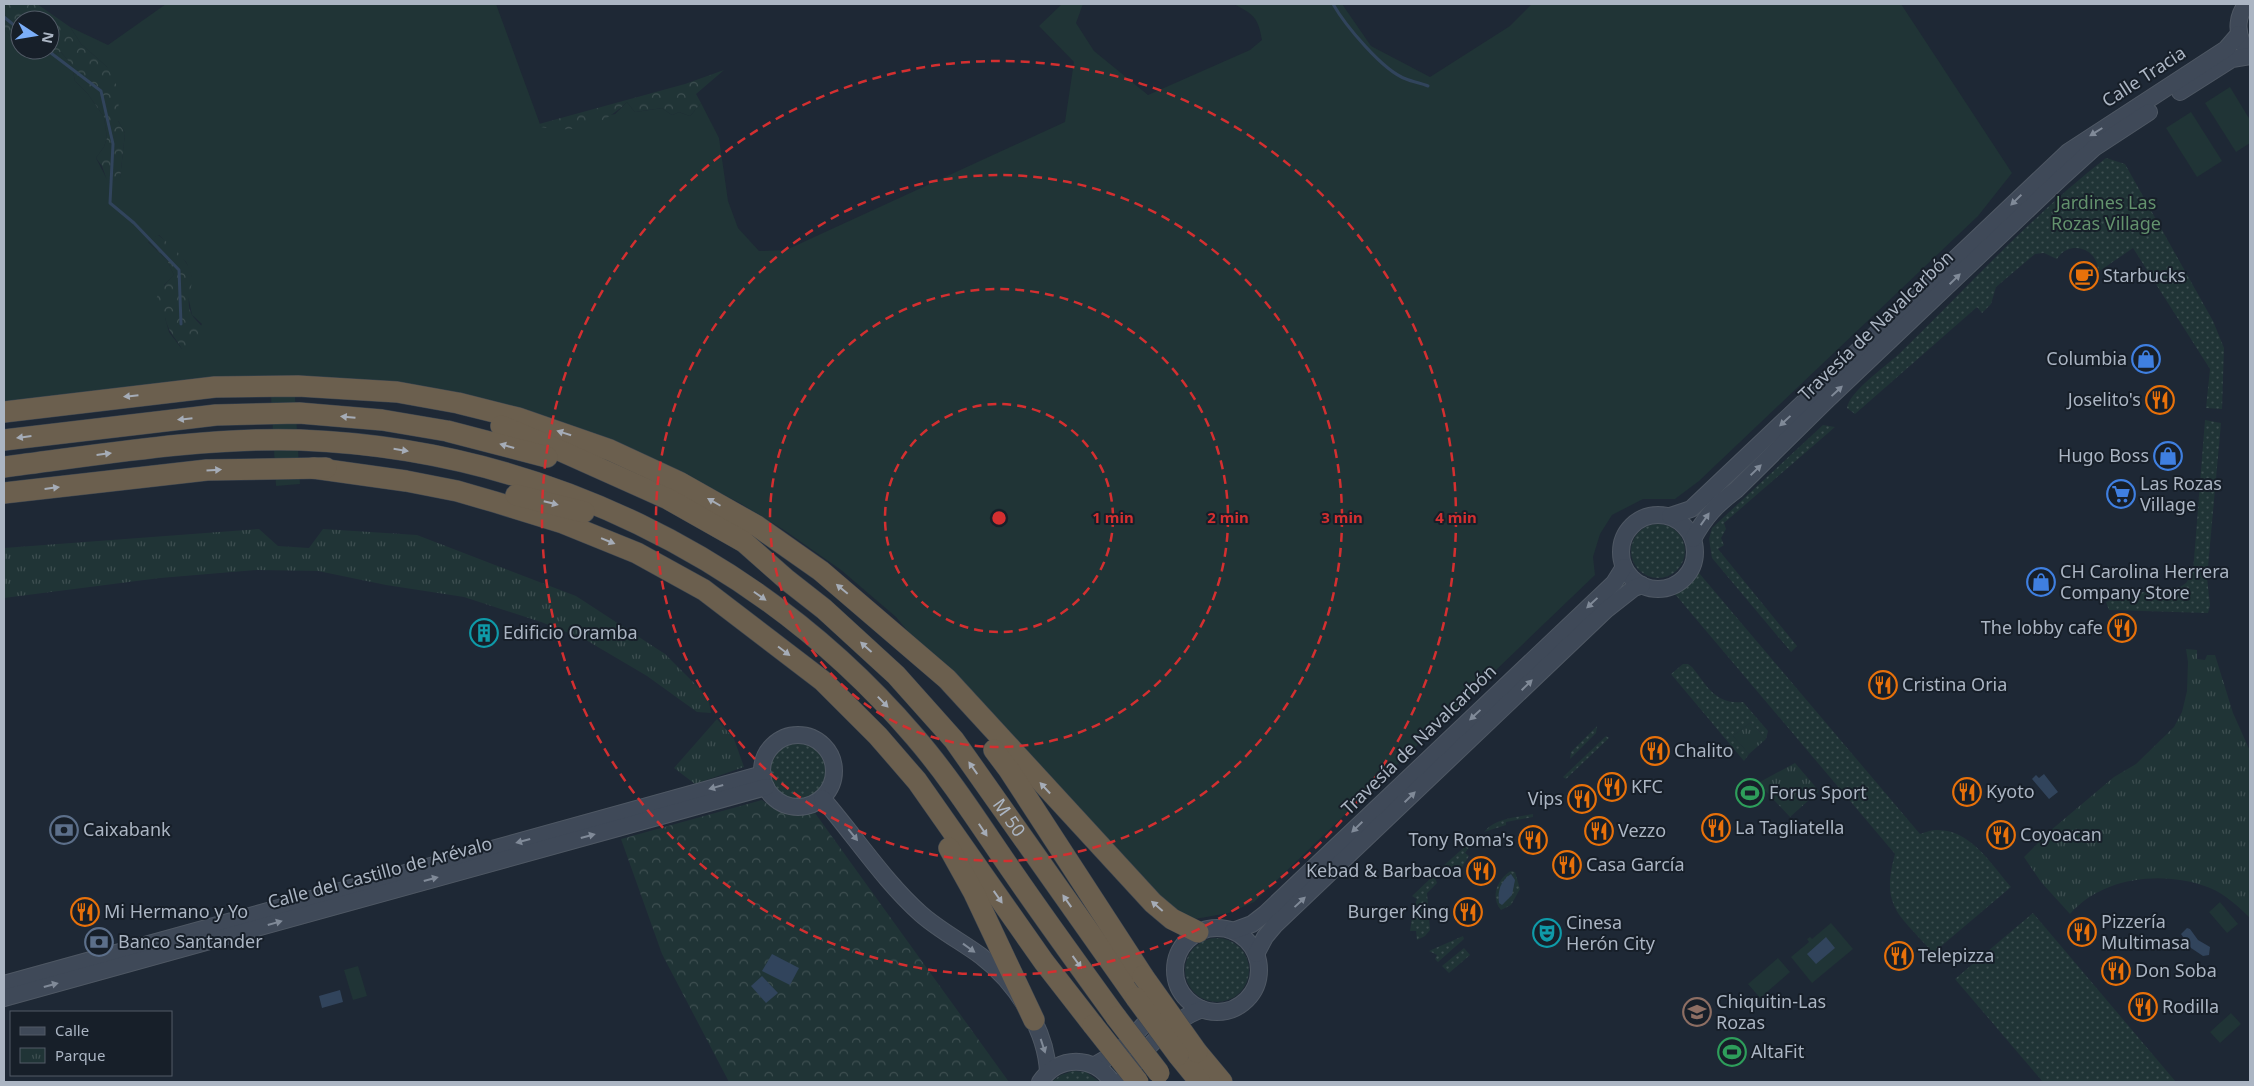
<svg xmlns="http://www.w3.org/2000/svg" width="2254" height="1086" viewBox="0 0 2254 1086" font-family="'Noto Sans',sans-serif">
<defs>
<pattern id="forest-crowns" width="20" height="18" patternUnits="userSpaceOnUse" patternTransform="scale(1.25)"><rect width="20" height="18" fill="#203436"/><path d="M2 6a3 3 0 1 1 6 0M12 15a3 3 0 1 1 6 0" fill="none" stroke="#3e4f51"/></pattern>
<pattern id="park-tufts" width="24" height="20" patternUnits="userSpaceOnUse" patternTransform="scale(1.25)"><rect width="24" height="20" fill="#203436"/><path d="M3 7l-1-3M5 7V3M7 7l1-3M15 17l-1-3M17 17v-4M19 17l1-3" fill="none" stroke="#3e4f51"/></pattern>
<pattern id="garden-dots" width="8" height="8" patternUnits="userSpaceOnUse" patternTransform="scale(1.25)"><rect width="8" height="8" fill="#203436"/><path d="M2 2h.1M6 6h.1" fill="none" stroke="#3e4f51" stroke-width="1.8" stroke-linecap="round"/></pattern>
</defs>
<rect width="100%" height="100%" fill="#1e2835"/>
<!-- grass -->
<g fill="#203436" fill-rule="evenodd">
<path d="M166,4H496L541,127L615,114L627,102L635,112L662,108L672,115L679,112L690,116L701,103L719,138L728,201L738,228L759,251L786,250L1065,122L1074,62L1039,26L1062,4H1083L1076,23L1094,51L1148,95L1250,50L1262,40C1258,17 1254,15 1234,4H1342L1371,46L1430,77L1510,26L1532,4H1901L2012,173L1978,216L1699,481L1675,499H1643L1612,515L1600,534L1593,557L1595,575L1254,902L1229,913L1195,919L1185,927L947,679L896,617L841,570L784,530L738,502L660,463L585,432L294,379L300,484L276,486L270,378L4,403V29L14,40L20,41V50H38L44,56L61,52L72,65L75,81L88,94L104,117L107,138L104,147L96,158L109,183L120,178L125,133L118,121L107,67L81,44L70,27L108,45ZM159,235L186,262L192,278L188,296L192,315L202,324L182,349L169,332L165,317L164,285L174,275L167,260L148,242Z"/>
<polygon points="2230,87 2250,120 2250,143 2236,152 2205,103"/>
<polygon points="2191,112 2222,161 2197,177 2166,128"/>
<polygon points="2220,902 2238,924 2227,933 2209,912"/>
<polygon points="1831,923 1853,949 1812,983 1791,957 1809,942 1807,939 1810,937 1812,939"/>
<polygon points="1778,958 1790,972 1760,998 1748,984"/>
<polygon points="358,966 367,996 353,1000 344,970"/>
<polygon points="2231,1013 2241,1024 2220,1043 2210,1032"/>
</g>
<!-- forest -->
<g fill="url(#forest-crowns)">
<polygon points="4,4 37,4 70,27 81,44 107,67 119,90 118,121 125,133 120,179 108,183 102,166 96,158 104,147 107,138 104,117 88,94 75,81 72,65 61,52 44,56 38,50 50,50 50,20 20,20 20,41 14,40 4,29"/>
<path d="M724,70L696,94L701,103L690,116L679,112L672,115L662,108L635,112L627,102C601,127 577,133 541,127L539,124L685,84Z"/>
<path d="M158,235C171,245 189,260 192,277C193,289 184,299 192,315C197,323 202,323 205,334L193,346L182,349C174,335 169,334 165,317L153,312C155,295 162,287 174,275L167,260L148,241Z"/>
<path d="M762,800C781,815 791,817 815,813L1009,1082H729L662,954L621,839Z"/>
</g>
<!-- park -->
<g fill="url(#park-tufts)">
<polygon points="259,529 278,546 309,548 323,529 417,535 576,596 665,654 708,697 711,713 697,712 647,676 586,640 541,622 464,597 386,585 318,571 257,570 160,578 4,598 4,548"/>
<path d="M2186,649L2197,650V659L2205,660L2207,655H2215L2233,713L2250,751V918C2239,907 2225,894 2210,888C2165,870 2103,876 2070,914L2041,882L2024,857L2050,831L2114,777L2136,764L2174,727L2182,712L2187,691L2188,662Z"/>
<polygon points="717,719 734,739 744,767 695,784 674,768"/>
<polygon points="1751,722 1766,739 1749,754 1733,736"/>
<polygon points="1795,763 1819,791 1790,817 1758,783"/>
</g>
<!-- garden -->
<g fill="url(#garden-dots)">
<path d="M2106,158L2125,164L2213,321L2224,348L2222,409L2206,408L2210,369L2133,248L2098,272C2099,248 2069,239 2057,259L2044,253L2035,254L1996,287L1991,304L1982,313L1977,307L1855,414L1847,408C1849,392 1886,366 1899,354C1967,288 2031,216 2106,158Z"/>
<polygon points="2205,420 2221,423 2207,578 2210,605 2208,613 2109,610 2106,602 2136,593 2180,587 2186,583 2193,572"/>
<polygon points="1823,425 1835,427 1724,523 1726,529 1721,538 1724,545 1718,549 1797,646 1791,652 1712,558 1709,539 1712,528"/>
<circle cx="1658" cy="551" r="27"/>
<path d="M1699,573L1920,834C1924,833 1930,830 1935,830C1970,828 1991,864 2011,887L1933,953C1900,915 1880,908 1895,854L1674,593Z"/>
<path d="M1683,664H1688L1692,667C1707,686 1716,705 1743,702L1768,731L1766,739L1751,722L1733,736L1749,754L1744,761L1671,674Z"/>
<polygon points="1597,726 1596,733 1570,759 1571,752"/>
<polygon points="1606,736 1609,738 1566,779 1563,777"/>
<circle cx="798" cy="770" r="31"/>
<path d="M1533,814V817L1506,822V825L1484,832C1495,818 1517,817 1533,814Z"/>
<polygon points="1468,844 1470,846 1465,853 1469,856 1461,869 1457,868 1454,876 1443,871 1443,866"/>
<path d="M1511,871L1515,872L1520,889L1511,905L1501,910C1490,897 1497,879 1511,871Z"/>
<polygon points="1431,878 1435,878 1437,883 1427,893 1430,930 1425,936 1417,940 1416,931 1410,931 1413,911 1417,899 1412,896"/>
<polygon points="2033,913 2176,1082 2043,1082 1955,979"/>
<polygon points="1463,936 1464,939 1438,962 1435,959 1437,955 1429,951"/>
<circle cx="1217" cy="970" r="32"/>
<polygon points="1464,948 1470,955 1449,973 1442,966"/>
<polygon points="1073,1071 1086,1072 1100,1082 1051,1082 1061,1075"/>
</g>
<!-- water -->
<g fill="#31445c">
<polygon points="2044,774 2058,792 2049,799 2032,779 2036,775 2039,778"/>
<path d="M1511,874L1515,880L1512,895L1502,905L1499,903C1497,891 1501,880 1511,874Z"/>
<polygon points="2187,928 2190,929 2198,940 2210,947 2209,955 2203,956 2191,948 2181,934"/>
<polygon points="1826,937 1835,948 1816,964 1807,954"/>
<polygon points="772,954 799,968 790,985 762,971"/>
<polygon points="762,976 778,993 766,1003 751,986"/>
<polygon points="340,990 343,1002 322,1008 319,996"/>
</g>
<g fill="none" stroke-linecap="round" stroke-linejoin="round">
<!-- stream -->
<g stroke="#31445c" stroke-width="3">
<path d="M1333,4C1345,25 1383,71 1406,79C1413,82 1421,83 1428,86"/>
<polyline points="4,17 20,30"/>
<polyline points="47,50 101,91 113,144 110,203 134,223 179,270 181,324"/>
</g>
<defs>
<g id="secondary">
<path d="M2243,44C2236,31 2237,15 2247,4"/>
<polyline points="2180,92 2232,59 2250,56"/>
<circle cx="1658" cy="552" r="37"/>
<polyline points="1670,516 1691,509 2068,152 2226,49 2239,34"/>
<path d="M1693,539C1705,517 1716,505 1736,490L1827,400L2061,178L2094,148L2149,112"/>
<circle cx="798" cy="771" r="36"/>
<path d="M822,798C855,836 884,881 921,914C939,930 962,942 981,956C1015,982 1046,1028 1048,1072"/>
<circle cx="1217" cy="970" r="42"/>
<polyline points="1233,931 1252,924 1265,914 1614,583 1624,567"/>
<polyline points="1256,954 1265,937 1275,925 1606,610 1634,588 1642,585"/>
<polyline points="4,984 763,774"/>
<polyline points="4,998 766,787"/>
<polyline points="1095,1065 1121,1050 1157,1010"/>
<path d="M1040,1082C1058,1055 1094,1055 1112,1082"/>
<path d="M1121,1082C1141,1052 1169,1022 1202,1009"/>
</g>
<g id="highway">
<polyline points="4,412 215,387 298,386 397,392 458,403 518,418 610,450 679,482 757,526 821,571 947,679 1153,903 1172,919 1198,932"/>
<path id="s1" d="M501,426L552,447L668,499L744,542L787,580L824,609L896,675L954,740L1136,998"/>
<polyline points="4,440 216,415 299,413 382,420 447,431 547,457"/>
<path d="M4,467C99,455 204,437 300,440C538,449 760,556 915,737C952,780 982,828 1014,874C1047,922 1082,970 1116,1017"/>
<polyline points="313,468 406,481 457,491 495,502 563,523 637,553 704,590 823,681 878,736 917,781 1044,962 1093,1025"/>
<polyline points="4,493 207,470 326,468"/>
<polyline points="516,495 584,512"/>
<polyline points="994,750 1009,770 1143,976"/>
<polyline points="949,848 974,893 1034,1020"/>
<polyline points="1197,1052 1222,1082"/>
<polyline points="1178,1055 1200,1082"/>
</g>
</defs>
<!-- secondary casing -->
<use href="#secondary" stroke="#4f5864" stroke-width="18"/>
<!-- highway casing -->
<use href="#highway" stroke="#3c4550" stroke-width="22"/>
<!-- secondary -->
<use href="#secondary" stroke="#3f4958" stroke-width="16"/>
<!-- highway -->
<use href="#highway" stroke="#6b5f4e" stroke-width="21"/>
<defs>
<g id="highway-bridge">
<polyline points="1143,976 1197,1052"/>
<polyline points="1136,998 1178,1055"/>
<polyline points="1116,1017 1159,1073"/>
<polyline points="1093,1025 1138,1082"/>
</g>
</defs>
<!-- highway-bridge casing -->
<use href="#highway-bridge" stroke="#3c4550" stroke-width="22" stroke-linecap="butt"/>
<!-- highway-bridge -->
<use href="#highway-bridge" stroke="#6b5f4e" stroke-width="21"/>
</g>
<!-- one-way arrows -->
<defs><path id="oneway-solid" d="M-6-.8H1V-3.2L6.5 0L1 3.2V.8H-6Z" transform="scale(1.25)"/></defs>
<g fill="#808a98">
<use href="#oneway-solid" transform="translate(2096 132) rotate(148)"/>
<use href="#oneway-solid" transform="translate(2016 200) rotate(136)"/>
<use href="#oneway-solid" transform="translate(1955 279) rotate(-44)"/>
<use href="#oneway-solid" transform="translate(1837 391) rotate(-43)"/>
<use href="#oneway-solid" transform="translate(1785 421) rotate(137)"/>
<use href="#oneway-solid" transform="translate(1756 470) rotate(-44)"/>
<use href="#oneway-solid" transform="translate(1705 519) rotate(-55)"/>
<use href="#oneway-solid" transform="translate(1592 603) rotate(137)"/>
<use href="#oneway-solid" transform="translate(1527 685) rotate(-44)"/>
<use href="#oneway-solid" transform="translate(1475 715) rotate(137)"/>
<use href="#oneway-solid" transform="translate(716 787) rotate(164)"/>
<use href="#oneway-solid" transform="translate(1410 797) rotate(-44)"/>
<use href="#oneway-solid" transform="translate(1357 827) rotate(136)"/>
<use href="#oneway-solid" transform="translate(853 835) rotate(51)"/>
<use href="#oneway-solid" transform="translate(588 836) rotate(-15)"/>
<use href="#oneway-solid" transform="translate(523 841) rotate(165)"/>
<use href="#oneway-solid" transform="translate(431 879) rotate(-15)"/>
<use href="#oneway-solid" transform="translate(1300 902) rotate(-43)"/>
<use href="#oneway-solid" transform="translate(275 923) rotate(-16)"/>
<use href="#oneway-solid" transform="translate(969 948) rotate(36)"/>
<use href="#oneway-solid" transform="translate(51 985) rotate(-15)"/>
<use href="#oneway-solid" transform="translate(1043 1046) rotate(72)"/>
</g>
<g fill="#a5acb7">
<use href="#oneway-solid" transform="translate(131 396) rotate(174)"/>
<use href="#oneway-solid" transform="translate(348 417) rotate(-175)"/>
<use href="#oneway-solid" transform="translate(185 419) rotate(174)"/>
<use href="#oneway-solid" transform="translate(564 433) rotate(-162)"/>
<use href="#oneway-solid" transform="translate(24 437) rotate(173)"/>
<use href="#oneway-solid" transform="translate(507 446) rotate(-164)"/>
<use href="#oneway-solid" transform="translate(401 450) rotate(9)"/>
<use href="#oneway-solid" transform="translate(104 454) rotate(-7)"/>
<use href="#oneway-solid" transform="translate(214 470) rotate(-3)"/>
<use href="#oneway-solid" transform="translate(52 488) rotate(-7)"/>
<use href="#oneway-solid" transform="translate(714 502) rotate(-150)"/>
<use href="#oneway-solid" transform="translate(551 503) rotate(14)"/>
<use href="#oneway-solid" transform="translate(608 541) rotate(22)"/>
<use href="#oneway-solid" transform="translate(842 589) rotate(-140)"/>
<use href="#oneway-solid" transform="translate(760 596) rotate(35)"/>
<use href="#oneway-solid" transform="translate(866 647) rotate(-138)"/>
<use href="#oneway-solid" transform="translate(784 651) rotate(37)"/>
<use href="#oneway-solid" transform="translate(883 702) rotate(46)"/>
<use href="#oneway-solid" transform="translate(973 768) rotate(-125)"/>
<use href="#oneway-solid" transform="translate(1045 788) rotate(-133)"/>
<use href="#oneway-solid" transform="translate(983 830) rotate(56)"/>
<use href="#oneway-solid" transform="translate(998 897) rotate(55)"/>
<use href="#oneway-solid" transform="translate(1067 901) rotate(-125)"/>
<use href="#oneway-solid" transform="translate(1157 906) rotate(-139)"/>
<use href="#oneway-solid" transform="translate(1077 962) rotate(54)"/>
</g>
<!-- distance rings -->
<g fill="none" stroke="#d42f30" stroke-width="2.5" stroke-dasharray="9 6">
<circle cx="999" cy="518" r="114"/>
<circle cx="999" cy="518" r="229"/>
<circle cx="999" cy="518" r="343"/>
<circle cx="999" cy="518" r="457"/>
</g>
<!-- icons -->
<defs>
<symbol id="cafe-ring" viewBox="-11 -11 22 22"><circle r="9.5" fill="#171f29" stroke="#e8710a" stroke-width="1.5"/><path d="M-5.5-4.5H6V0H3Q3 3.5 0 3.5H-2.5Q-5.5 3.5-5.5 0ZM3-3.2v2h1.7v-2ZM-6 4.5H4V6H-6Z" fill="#e8710a"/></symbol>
<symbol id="shop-ring" viewBox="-11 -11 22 22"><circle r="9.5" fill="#171f29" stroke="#3f7fe0" stroke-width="1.5"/><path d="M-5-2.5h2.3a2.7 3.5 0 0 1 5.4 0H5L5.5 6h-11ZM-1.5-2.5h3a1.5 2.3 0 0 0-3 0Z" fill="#3f7fe0"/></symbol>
<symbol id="restaurant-ring" viewBox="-11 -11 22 22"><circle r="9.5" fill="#171f29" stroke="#e8710a" stroke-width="1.5"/><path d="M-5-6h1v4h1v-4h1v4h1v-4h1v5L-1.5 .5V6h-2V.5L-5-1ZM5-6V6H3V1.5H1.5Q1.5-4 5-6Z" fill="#e8710a"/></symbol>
<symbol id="supermarket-ring" viewBox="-11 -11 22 22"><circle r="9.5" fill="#171f29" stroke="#3f7fe0" stroke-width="1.5"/><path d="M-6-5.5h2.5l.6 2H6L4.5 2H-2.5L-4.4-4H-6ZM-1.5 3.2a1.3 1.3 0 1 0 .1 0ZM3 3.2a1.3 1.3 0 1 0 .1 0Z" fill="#3f7fe0"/></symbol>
<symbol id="building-ring" viewBox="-11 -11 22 22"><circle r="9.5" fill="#171f29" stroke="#0f9aa8" stroke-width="1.5"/><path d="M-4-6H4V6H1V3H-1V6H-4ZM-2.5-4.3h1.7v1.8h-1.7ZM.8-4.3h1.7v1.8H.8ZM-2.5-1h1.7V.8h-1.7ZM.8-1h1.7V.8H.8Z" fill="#0f9aa8"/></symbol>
<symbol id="stadium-ring" viewBox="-11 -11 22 22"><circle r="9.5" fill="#171f29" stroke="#2e9e5b" stroke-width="1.5"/><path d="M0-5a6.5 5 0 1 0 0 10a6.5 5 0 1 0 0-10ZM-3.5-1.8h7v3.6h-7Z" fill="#2e9e5b"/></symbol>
<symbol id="bank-ring" viewBox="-11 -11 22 22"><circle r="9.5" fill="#171f29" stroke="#5c6f8a" stroke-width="1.5"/><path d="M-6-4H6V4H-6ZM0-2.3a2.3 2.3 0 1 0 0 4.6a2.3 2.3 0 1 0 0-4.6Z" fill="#5c6f8a"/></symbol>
<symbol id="theatre-ring" viewBox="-11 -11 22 22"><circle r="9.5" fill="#171f29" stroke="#0f9aa8" stroke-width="1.5"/><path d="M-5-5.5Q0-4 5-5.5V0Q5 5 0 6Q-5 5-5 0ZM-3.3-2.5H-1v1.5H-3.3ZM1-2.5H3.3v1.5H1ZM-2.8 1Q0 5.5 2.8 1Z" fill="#0f9aa8"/></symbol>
<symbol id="school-ring" viewBox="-11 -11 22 22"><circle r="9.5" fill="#171f29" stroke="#8d6e63" stroke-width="1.5"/><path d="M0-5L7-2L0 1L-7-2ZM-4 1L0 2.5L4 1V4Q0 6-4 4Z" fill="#8d6e63"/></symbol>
</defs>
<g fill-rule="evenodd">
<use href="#cafe-ring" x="2068" y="260" width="32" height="32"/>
<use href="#shop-ring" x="2130" y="343" width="32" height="32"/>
<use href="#restaurant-ring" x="2144" y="384" width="32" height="32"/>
<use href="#shop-ring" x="2152" y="440" width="32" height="32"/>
<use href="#supermarket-ring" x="2105" y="478" width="32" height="32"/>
<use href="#shop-ring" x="2025" y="566" width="32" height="32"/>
<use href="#restaurant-ring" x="2106" y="612" width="32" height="32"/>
<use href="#building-ring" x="468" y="617" width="32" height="32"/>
<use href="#restaurant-ring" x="1867" y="669" width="32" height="32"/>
<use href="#restaurant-ring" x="1639" y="735" width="32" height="32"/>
<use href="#restaurant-ring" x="1596" y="771" width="32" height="32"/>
<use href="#restaurant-ring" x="1951" y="776" width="32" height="32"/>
<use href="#stadium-ring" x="1734" y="777" width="32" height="32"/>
<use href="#restaurant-ring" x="1566" y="783" width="32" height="32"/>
<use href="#restaurant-ring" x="1700" y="812" width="32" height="32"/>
<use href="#bank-ring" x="48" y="814" width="32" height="32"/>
<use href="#restaurant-ring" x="1583" y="815" width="32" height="32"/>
<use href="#restaurant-ring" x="1985" y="819" width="32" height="32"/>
<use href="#restaurant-ring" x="1517" y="824" width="32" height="32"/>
<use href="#restaurant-ring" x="1551" y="849" width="32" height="32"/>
<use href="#restaurant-ring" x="1465" y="855" width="32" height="32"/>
<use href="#restaurant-ring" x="69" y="896" width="32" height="32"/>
<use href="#restaurant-ring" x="1452" y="896" width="32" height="32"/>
<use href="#restaurant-ring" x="2066" y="916" width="32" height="32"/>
<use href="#theatre-ring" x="1531" y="917" width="32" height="32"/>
<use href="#bank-ring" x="83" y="926" width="32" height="32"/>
<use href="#restaurant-ring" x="1883" y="940" width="32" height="32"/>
<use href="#restaurant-ring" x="2100" y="955" width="32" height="32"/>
<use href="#restaurant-ring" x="2127" y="991" width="32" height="32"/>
<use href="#school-ring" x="1681" y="996" width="32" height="32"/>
<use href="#stadium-ring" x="1716" y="1036" width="32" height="32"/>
</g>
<g text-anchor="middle" stroke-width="4" stroke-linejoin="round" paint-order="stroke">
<!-- street labels -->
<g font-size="18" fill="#abb5c3" stroke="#171f29">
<text transform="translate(2144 77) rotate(-33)" y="6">Calle Tracia</text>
<text transform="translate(1876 326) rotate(-44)" y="6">Travesía de Navalcarbón</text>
<text transform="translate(1419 740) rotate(-44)" y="6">Travesía de Navalcarbón</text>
<text dy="6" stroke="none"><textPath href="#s1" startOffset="654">M 50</textPath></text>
<text transform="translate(380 873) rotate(-15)" y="6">Calle del Castillo de Arévalo</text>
</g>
<!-- park labels -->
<g font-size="18" fill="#63926d" stroke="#171f29">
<text x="2106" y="209">Jardines Las<tspan x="2106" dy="21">Rozas Village</tspan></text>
</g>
<!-- poi labels -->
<g font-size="18" fill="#abb5c3" stroke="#171f29" text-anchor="start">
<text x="2103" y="282">Starbucks</text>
<text x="2127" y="365" text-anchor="end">Columbia</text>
<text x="2141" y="406" text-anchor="end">Joselito's</text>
<text x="2149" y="462" text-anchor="end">Hugo Boss</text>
<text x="2140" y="490">Las Rozas<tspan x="2140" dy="21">Village</tspan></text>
<text x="2060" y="578">CH Carolina Herrera<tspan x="2060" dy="21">Company Store</tspan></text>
<text x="2103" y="634" text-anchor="end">The lobby cafe</text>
<text x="503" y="639">Edificio Oramba</text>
<text x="1902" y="691">Cristina Oria</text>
<text x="1674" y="757">Chalito</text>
<text x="1631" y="793">KFC</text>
<text x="1986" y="798">Kyoto</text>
<text x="1769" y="799">Forus Sport</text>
<text x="1563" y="805" text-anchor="end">Vips</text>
<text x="1735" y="834">La Tagliatella</text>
<text x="83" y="836">Caixabank</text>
<text x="1618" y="837">Vezzo</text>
<text x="2020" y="841">Coyoacan</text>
<text x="1514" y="846" text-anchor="end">Tony Roma's</text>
<text x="1586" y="871">Casa García</text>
<text x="1462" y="877" text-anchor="end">Kebad &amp; Barbacoa</text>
<text x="104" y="918">Mi Hermano y Yo</text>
<text x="1449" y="918" text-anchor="end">Burger King</text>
<text x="2101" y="928">Pizzería<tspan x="2101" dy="21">Multimasa</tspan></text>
<text x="1566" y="929">Cinesa<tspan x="1566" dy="21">Herón City</tspan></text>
<text x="118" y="948">Banco Santander</text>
<text x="1918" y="962">Telepizza</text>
<text x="2135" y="977">Don Soba</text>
<text x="1716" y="1008">Chiquitin-Las<tspan x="1716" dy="21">Rozas</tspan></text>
<text x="2162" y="1013">Rodilla</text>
<text x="1751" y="1058">AltaFit</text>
</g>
</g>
<circle cx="999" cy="518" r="8" fill="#d42f30" stroke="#171f29" stroke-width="2.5"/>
<g font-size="15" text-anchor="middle" font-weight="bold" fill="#d42f30" stroke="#171f29" stroke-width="4" stroke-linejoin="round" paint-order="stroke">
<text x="1113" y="523">1 min</text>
<text x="1228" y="523">2 min</text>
<text x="1342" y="523">3 min</text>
<text x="1456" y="523">4 min</text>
</g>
<!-- border -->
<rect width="2254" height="1086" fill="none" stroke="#abb5c3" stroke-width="10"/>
<!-- legend -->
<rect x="10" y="1011" width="162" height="65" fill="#171f29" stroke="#525b67"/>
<rect x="20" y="1027" width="25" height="8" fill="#3f4958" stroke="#525b67"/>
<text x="55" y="1036" font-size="15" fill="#abb5c3">Calle</text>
<rect x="20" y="1048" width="25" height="15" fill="url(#park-tufts)" stroke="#525b67"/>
<text x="55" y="1061" font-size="15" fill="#abb5c3">Parque</text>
<!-- north arrow -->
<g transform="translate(35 35) rotate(102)"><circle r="24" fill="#171f29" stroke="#525b67"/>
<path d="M0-4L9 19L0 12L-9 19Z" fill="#7baef8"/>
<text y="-8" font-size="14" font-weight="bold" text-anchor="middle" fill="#abb5c3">N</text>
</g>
</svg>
